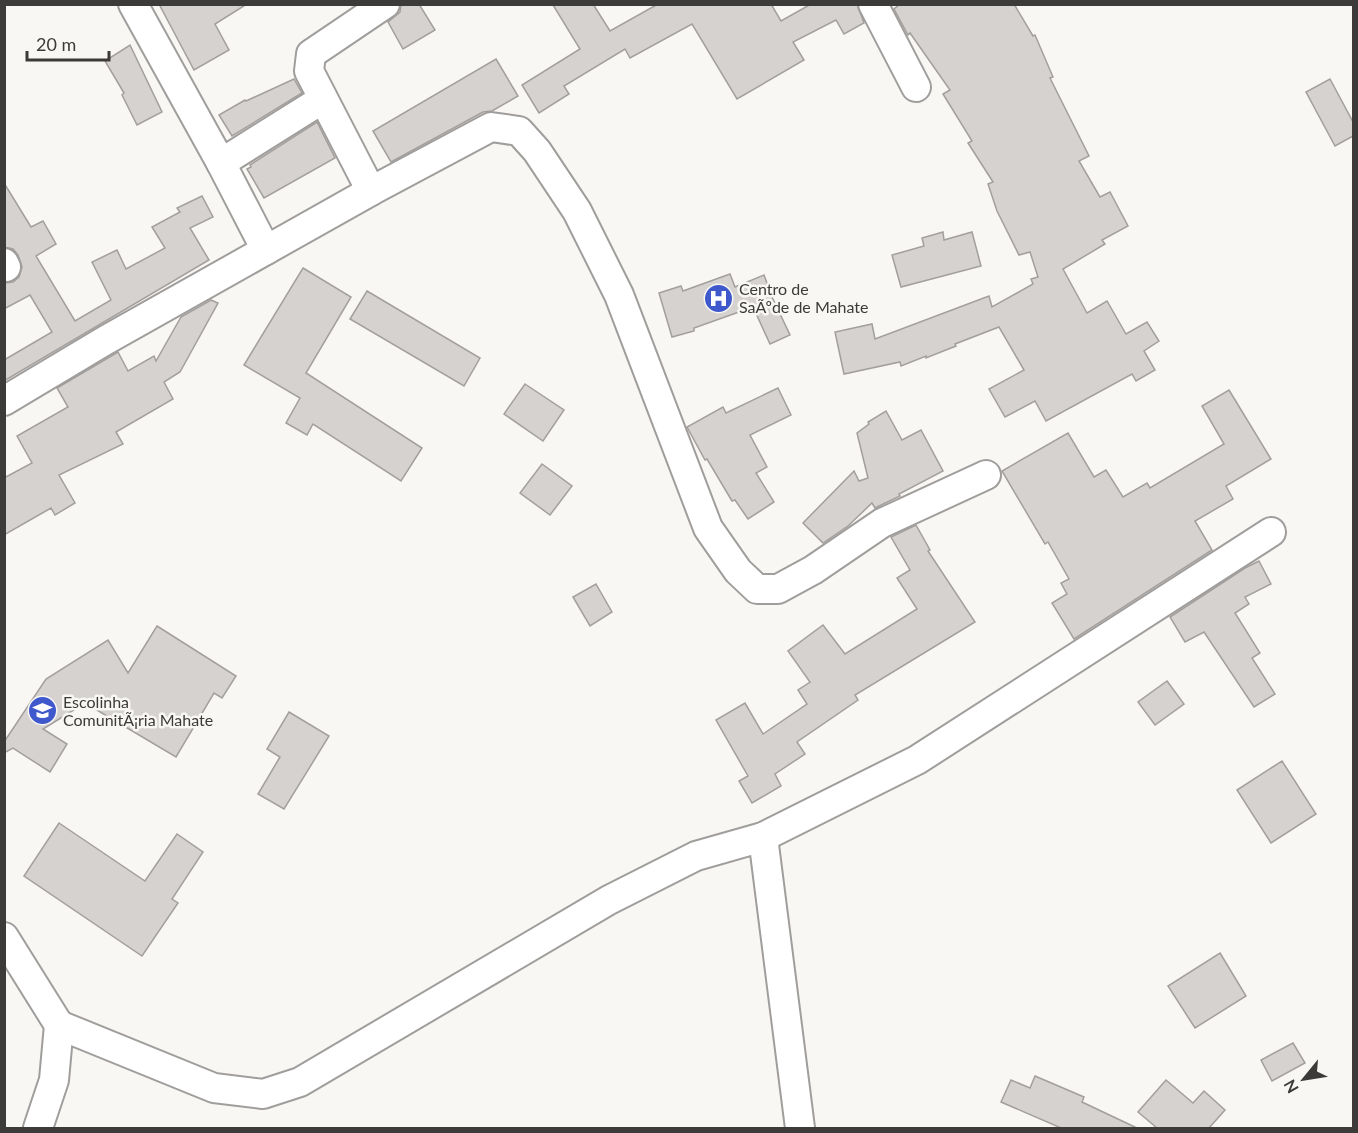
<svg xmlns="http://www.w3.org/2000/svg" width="1358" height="1133" viewBox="0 0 1358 1133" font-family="Lato,sans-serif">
<rect width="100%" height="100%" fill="#f9f7f4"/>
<!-- building -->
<g fill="#d5d2d0" stroke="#a29f9d" stroke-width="1.5">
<polygon points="159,4 247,4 215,24 229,50 194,70"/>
<polygon points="401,4 419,4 435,30 403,49 388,22 400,12"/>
<polygon points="593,4 610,31 658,4 771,4 781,21 811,4 857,4 864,23 844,34 836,20 793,42 804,60 737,99 692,24 630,58 625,49 564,86 569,94 539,113 522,85 580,49 553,5"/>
<polygon points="900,4 1014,4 1033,36 1035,35 1053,77 1050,78 1089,156 1079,161 1100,197 1110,192 1128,226 1102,240 1105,244 1063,269 1087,313 1107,301 1126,334 1147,322 1159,341 1144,351 1155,370 1136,381 1132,374 1046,421 1035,401 1005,417 989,389 1024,370 999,327 955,344 956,346 926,358 926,356 901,366 900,362 844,374 835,332 872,324 875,339 989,296 992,307 1033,284 1031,279 1038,277 1030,252 1019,255 997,211 988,184 993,182 968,143 972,141 943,94 950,90 910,33 908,35 894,9"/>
<polygon points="130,45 162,112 137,125 122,95 124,93 105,61"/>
<polygon points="496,59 518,96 492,111 483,112 391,162 373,131"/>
<polygon points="294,79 302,93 232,136 219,115 245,100 246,101"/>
<polygon points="1330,79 1353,122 1353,136 1335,146 1306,92"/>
<polygon points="317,122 335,158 264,198 247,169 251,167 250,165"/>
<polygon points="4,183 31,227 43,221 56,244 36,256 75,321 111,300 92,262 117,250 126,269 165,248 152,227 180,212 177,208 202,196 213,217 190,228 209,260 4,381 4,360 52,332 30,295 4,309 4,283 13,282 19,277 22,267 18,255 13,249 4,247"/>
<polygon points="943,232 944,240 972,232 981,266 901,287 892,255 924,246 922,238"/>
<polygon points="303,268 351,297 306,373 422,448 401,481 313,424 307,435 286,423 300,398 244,365"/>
<polygon points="730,274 735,287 764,275 773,299 790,335 770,344 753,307 694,328 694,331 672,337 659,293 681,286 683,291"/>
<polygon points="367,291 480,358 464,386 350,319"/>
<polygon points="211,300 218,303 180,372 164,382 173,399 116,432 123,444 59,475 75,503 55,515 51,508 4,535 4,478 32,463 17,436 68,407 57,388 118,352 128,371 154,356 156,361 181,317"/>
<polygon points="525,384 564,410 543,441 504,414"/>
<polygon points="778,388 791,415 750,435 767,467 756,473 774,502 748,519 735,500 732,501 707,459 705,460 687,427 723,407 726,413"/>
<polygon points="1229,390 1271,459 1226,486 1233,499 1195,521 1212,550 1074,639 1052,603 1067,594 1061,583 1069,579 1048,542 1045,544 1002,471 1068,433 1094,477 1106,470 1123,497 1147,483 1150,488 1224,444 1202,406"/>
<polygon points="886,411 902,440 921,430 943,471 899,494 900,496 875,508 872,503 848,526 823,543 803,523 854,471 859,481 868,478 857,433 869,424 868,422"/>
<polygon points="542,464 572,486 550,515 520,493"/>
<polygon points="916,525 930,550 928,551 975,622 855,695 858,700 797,742 805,754 775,774 781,786 752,803 739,781 748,776 716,720 745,703 763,734 807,704 798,690 810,682 788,651 823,625 845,654 917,609 897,578 910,570 891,537"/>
<polygon points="1259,561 1271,584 1245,597 1249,604 1235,613 1260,653 1252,658 1275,694 1254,707 1204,632 1185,642 1170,617 1245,568"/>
<polygon points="596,584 612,612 590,626 573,597"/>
<polygon points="157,626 236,676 222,698 214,693 176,757 85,703 43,729 67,744 50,772 13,748 4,753 4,742 46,679 108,640 128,673"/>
<polygon points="1167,681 1184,704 1155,725 1138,702"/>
<polygon points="289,712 329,736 284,809 258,794 280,757 267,749"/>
<polygon points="1282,761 1316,814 1271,843 1237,790"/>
<polygon points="59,823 145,881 177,834 203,852 172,899 178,903 142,956 24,876"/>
<polygon points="1220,953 1246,996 1195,1028 1168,986"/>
<polygon points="1293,1043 1305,1063 1272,1081 1261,1060"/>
<polygon points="1035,1076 1084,1097 1082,1102 1137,1128 1061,1128 1001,1102 1011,1080 1030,1088"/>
<polygon points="1166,1080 1193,1103 1204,1091 1225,1110 1209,1128 1157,1128 1138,1112"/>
</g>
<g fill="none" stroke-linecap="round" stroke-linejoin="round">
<defs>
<g id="street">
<polyline points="133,4 221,163 266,250"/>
<polyline points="873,4 916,87"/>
<polyline points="221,163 323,99"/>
<polyline points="371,191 309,71 311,54 385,4"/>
<polyline points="4,263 6,267"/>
<polyline points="4,401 106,340 371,191 491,127 519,131 537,151 577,211 619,295 708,528 738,571 757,589 778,589 813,570 882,523 986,475"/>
<polyline points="763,837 800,1128"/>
<polyline points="4,937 59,1025 54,1080 38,1128"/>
<polyline points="59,1025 214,1088 263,1094 300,1082 609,900 696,856 763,837 917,760 1271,532"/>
</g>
</defs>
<!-- street casing -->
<use href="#street" stroke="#a09e9c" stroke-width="32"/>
<!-- street -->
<use href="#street" stroke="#fff" stroke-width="28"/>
</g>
<!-- icons -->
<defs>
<symbol id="hospital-disc" viewBox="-11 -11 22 22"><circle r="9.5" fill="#3f59cc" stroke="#f9f7f4"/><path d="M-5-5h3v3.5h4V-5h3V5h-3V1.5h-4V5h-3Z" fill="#fff"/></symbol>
<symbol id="school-disc" viewBox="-11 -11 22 22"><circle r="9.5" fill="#3f59cc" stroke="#f9f7f4"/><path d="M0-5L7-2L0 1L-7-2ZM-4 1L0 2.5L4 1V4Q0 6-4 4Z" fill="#fff"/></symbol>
</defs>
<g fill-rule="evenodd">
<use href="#hospital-disc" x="702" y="282" width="33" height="33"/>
<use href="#school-disc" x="26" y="694" width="33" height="33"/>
</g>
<g text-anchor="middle" stroke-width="5" stroke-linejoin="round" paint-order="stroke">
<!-- poi labels -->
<g font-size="16" fill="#3c3b3a" stroke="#f9f7f4" text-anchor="start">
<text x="739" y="295">Centro de<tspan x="739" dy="18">SaÃºde de Mahate</tspan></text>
<text x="63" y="708">Escolinha<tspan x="63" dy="18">ComunitÃ¡ria Mahate</tspan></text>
</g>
</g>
<!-- border -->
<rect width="1358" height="1133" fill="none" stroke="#3c3b3a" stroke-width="12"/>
<!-- north arrow -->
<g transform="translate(1304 1079) rotate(240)" stroke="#f9f7f4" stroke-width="4.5" paint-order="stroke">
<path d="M0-4.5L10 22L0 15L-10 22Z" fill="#3c3b3a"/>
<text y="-9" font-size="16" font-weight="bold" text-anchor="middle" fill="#3c3b3a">N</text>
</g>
<!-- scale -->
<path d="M27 51v9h82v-9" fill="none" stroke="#3c3b3a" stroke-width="3"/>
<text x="36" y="51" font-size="18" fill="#3c3b3a" stroke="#f9f7f4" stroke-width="4.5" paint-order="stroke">20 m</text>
</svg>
